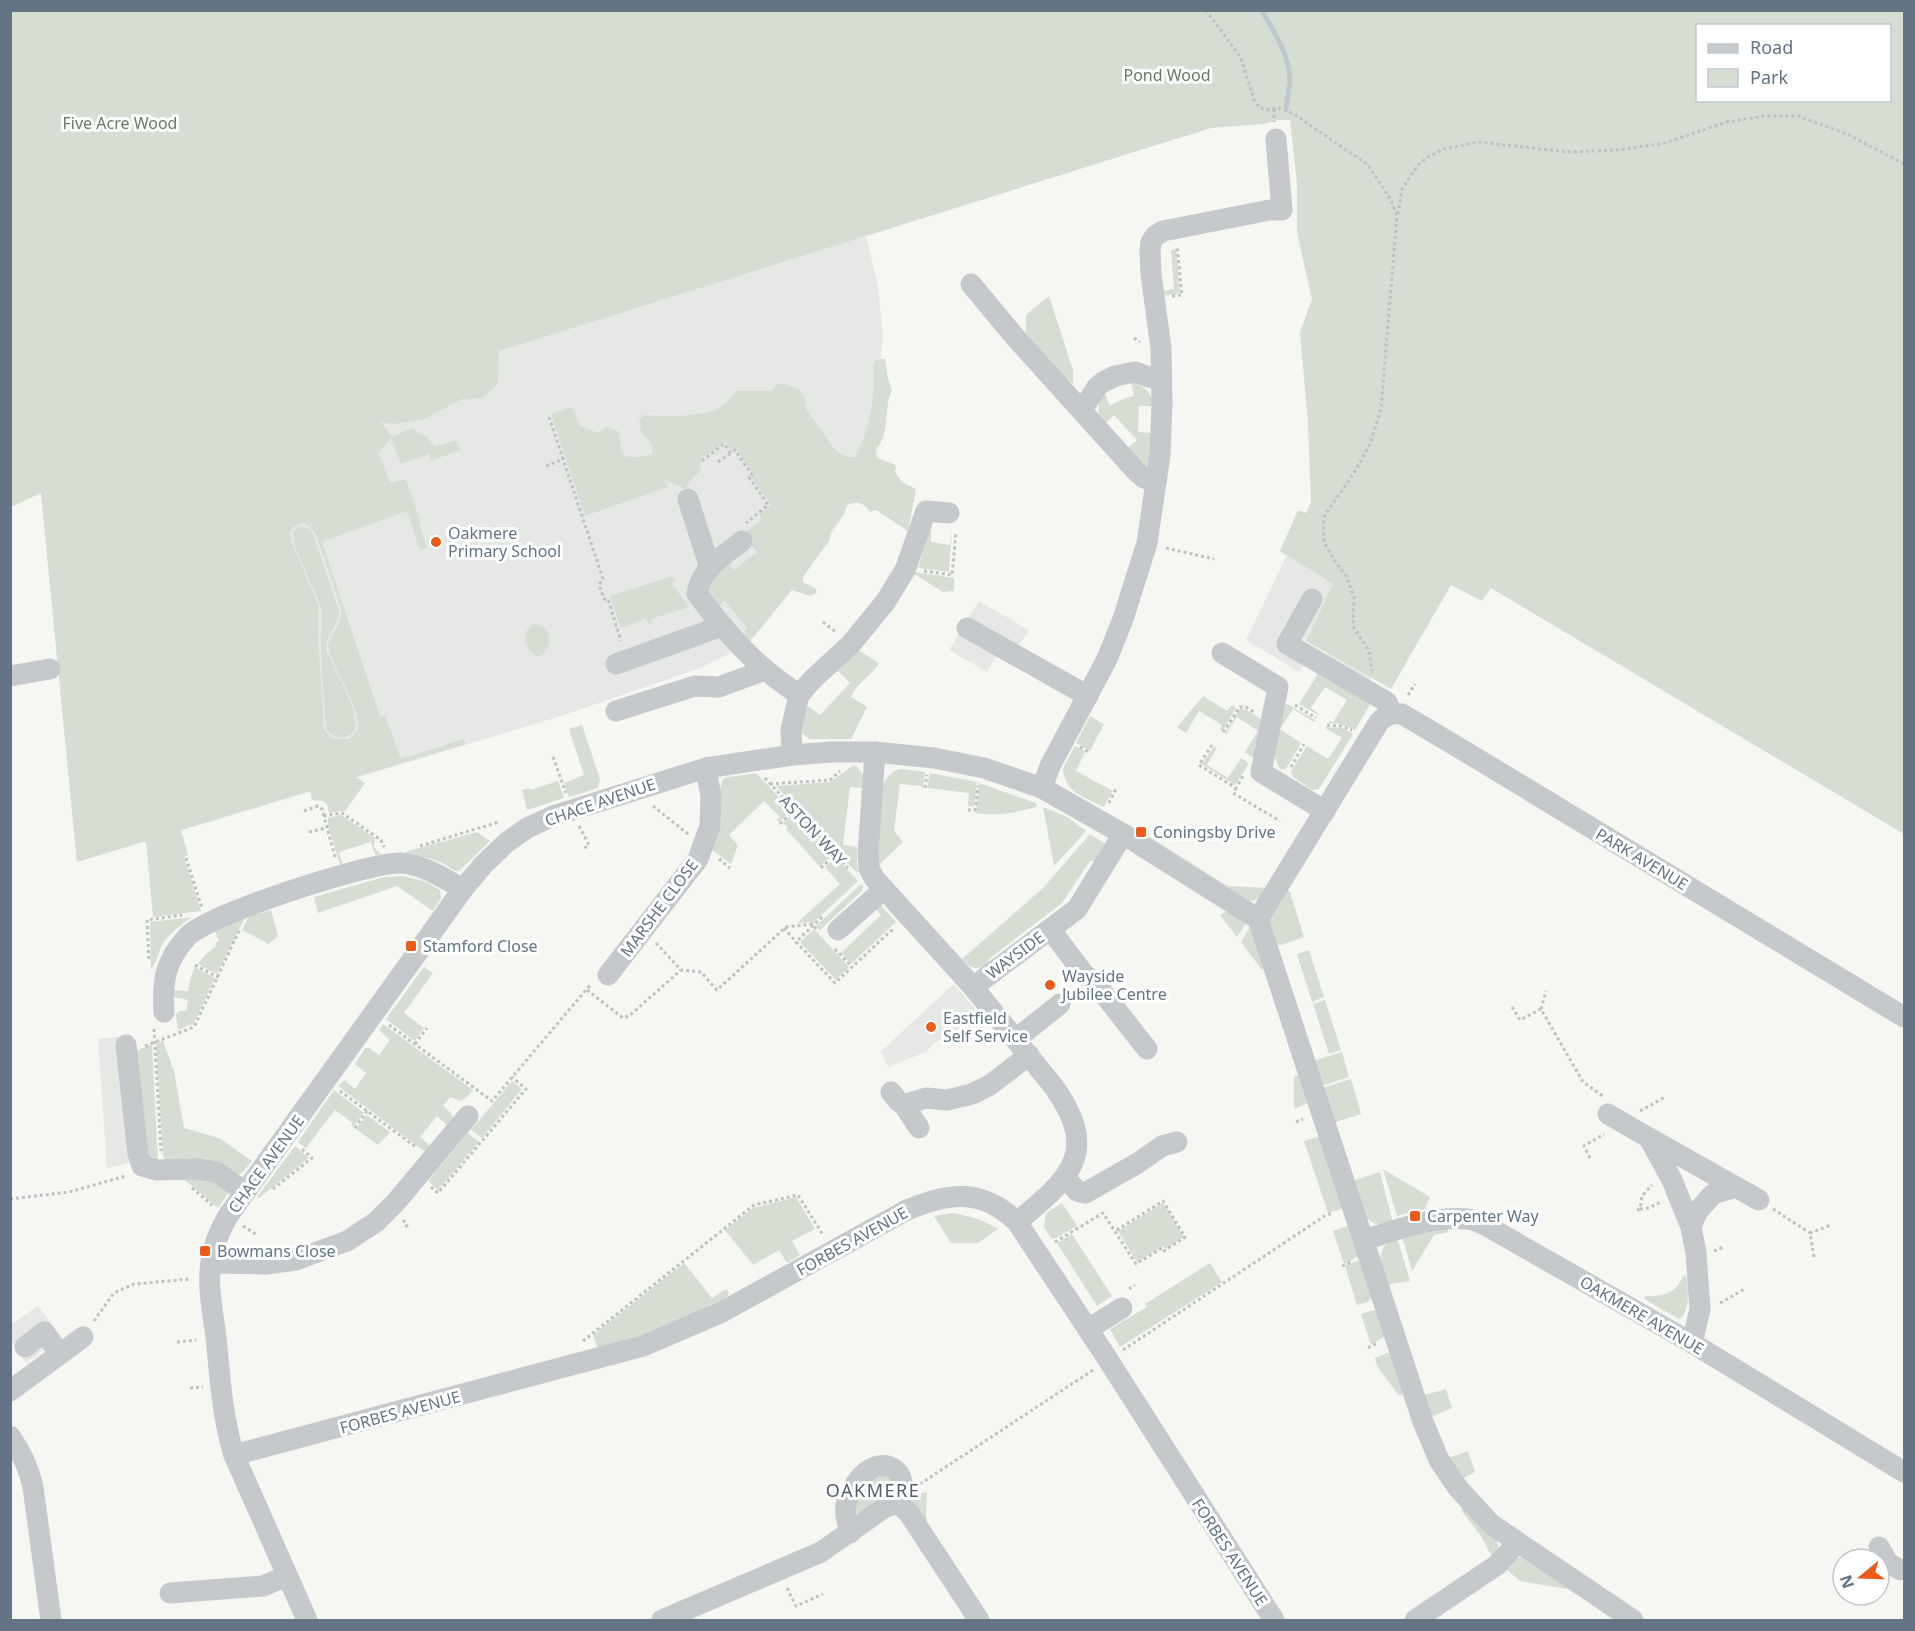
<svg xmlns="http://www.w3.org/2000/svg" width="1915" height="1631" viewBox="0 0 1915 1631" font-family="'Noto Sans',sans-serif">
<rect width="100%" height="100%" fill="#f6f6f2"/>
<!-- built -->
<g fill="#e6e8e6">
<polygon points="866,236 878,286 883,335 876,412 853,495 843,516 809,568 739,649 698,669 561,716 77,862 41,493"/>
<polygon points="1287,555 1333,584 1306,642 1370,677 1372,685 1304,664 1299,672 1246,640"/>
<polygon points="979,601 1029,630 1010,659 1002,655 995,658 987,672 949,650"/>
<polygon points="954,984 983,1019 967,1034 960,1031 934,1043 926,1052 888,1067 881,1051"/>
<polygon points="118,1037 129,1163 107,1168 98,1039"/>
<polygon points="38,1306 61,1337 26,1363 11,1341 10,1325"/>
</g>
<!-- green -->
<g fill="#d6ded3" fill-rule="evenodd">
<path d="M10,11H1904V834L1491,588L1482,601L1451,585L1391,689L1306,641L1333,584L1280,551L1298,510L1306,513L1311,502L1308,424L1300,332L1312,299L1297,233V183L1290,120H1278L1264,124L1211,128L499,351L498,384L483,398L462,399L424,419L394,424L381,422L392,437L412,428L426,437L435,447L456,440L460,450L431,461L429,454L401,464L391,438L379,453L390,483L406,479L421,523L419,525L427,548L420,550L407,511L322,542L380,716L385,715L401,759L464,739L466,744L356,777L365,783L345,811H339L329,813L327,805L324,801L312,800L310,791L181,830L188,855L184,857L201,911L153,917L146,841L77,862L41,493L11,507ZM1698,26H1890V100H1698ZM302,523C310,525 313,530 317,537C321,551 342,604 341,615C340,627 330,635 328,646C335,676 358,698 358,730L349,739H333L324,730L318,637L319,607L292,543L290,534L292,528Z"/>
<polygon points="1176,249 1180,292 1177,294 1160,296 1158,292 1174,289 1171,250"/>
<polygon points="1049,296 1073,370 1073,384 1056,371 1026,333 1026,315"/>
<path d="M878,359H885L888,379L892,390C883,409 891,432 876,450L877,457C883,462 890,461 896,466L895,472L902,482L916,489L908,531L876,510L870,512C863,502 858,501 847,505L843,516L832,529L829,541L803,577V582L816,589L817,593L810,596L792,590L747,645L742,638L747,628L725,601L716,608L706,588L727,562L734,570L757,552L743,535L762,519L759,514L771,505L752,478L754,475L735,448L731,450L725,442L700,460L702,463L699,466L702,470L694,477L685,489L665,480L668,487L585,516L551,414L572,407L580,426L599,433L607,427L618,431C621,440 620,448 624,456C633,458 642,457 652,454C655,440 646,441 641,431C640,428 640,424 639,420L644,415C663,417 703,417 719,408C726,404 731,397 735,391H771L778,384H785L798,389L804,396L806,409L836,451L847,457H855C870,429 876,395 873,364Z"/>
<path d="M1131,382C1145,386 1150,392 1155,406H1139L1138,432L1155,433L1149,466L1145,468L1125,451L1137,440L1114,415L1103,426C1097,413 1097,405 1104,392L1110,406L1123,399L1134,396Z"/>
<path d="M300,526L309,529L313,534L339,611C339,626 325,635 326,650L347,694L353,709L356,728C349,741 335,740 326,729L321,655V607L294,544L293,532Z"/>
<polygon points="931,526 931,542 950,545 952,529 949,572 918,568"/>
<polygon points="915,572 954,578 954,591 943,592 914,574"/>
<polygon points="672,576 675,580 672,584 689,607 651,619 652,624 649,625 646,619 621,628 610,596"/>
<path d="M533,624C553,624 555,649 538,657C524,650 520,633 533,624Z"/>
<path d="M858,650L879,663C870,678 857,682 851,697L867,707L851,739H810L800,732L802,719L808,706L820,715L850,683L838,671Z"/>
<polygon points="1319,672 1371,703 1355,730 1340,724 1328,723 1330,721 1333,722 1347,700 1325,687 1311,708 1319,714 1318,715 1299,704"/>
<polygon points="1203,696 1227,711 1232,705 1236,708 1222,731 1220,729 1222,725 1199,711 1186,733 1177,727"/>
<polygon points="1287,704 1315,720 1314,722 1293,709 1280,729 1301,743 1286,769 1280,769 1274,756 1284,706"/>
<polygon points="1240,709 1245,709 1266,722 1256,760 1245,752 1258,731 1237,717 1226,734 1225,733"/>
<polygon points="1090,716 1104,724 1090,751 1076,743"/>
<polygon points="582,725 600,779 598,788 569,797 564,783 584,775 569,729"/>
<polygon points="1326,727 1343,728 1353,734 1319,789 1312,790 1292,776 1291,771 1307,746 1328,759 1342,738 1325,728"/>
<path d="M1075,746L1089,753L1085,752L1076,771L1113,791L1104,807C1085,797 1064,793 1063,768Z"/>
<polygon points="1214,747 1217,748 1207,765 1228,778 1241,758 1247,762 1248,765 1235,785 1202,764"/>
<path d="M854,765C863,771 865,778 864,788L850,787L843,845L857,847V865L859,871L857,873L776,786L830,782Z"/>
<path d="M901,769L925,772L923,788L921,787V786L900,784L894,831L903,842L877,867L875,864L883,785C887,776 892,771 901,769Z"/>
<path d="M756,773L791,810L779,822L777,820L780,817L764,801L729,835L738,845L731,864L712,850C717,837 720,825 721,812C722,799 717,789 724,778Z"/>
<polygon points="930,773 977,782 974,807 968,806 969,793 927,788"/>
<polygon points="558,781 564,798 527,810 522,790 529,788 530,790"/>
<path d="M979,783L1036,803L1037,807C1017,812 997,817 976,813Z"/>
<polygon points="1043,807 1067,817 1086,831 1054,866"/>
<polygon points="794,813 832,854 820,867 786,829 788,827 783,823"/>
<polygon points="341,815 375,838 374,847 381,854 375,855 371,842 339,852 343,865 340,864 328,826 328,818"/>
<path d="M477,832L490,841L459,871C452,871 449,866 442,863C430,857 417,856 405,852Z"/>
<path d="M1090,834L1105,844L1106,847L1098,861H1090L1062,903L989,959L988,968L984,971L981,967C972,970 968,965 962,959L1043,888Z"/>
<polygon points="1150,837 1227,886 1268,888 1261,898 1252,901 1243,901 1149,840"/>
<polygon points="836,858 858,881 814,922 797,923 840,884 825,867"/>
<polygon points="403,876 427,882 440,890 441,898 433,911 397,886 318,913 314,897 384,877"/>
<polygon points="861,884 863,887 862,891 820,930 816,926"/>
<polygon points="1286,889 1290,892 1304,937 1281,945 1275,945 1269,920"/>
<polygon points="877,901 896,922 851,964 841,953 881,915 871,904"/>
<polygon points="271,910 278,936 269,944 242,930 249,916"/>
<polygon points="1229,910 1247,921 1237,937 1220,915"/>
<polygon points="247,913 217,974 198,964 205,955 216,946 215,943 219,941 213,927"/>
<path d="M192,917C182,924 170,933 163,943C158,951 157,964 151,969L150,922Z"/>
<polygon points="1250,927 1266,966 1262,970 1241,942"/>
<polygon points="814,929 849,967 836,980 800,942"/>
<polygon points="1309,950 1324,997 1312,1002 1297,954"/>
<polygon points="195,967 215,978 194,1023 178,1030 176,1015 179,1011 186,1011 188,1000 174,997 170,990 188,991 190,980"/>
<polygon points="424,967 433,973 404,1013 424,1028 415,1041 386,1019"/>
<polygon points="1325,1000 1341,1050 1329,1054 1313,1004"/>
<polygon points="383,1024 473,1090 467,1097 460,1101 450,1097 443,1106 451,1113 453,1117 448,1126 437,1116 420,1137 430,1146 429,1155 338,1086 344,1080 355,1089 366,1073 355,1064 365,1048 369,1048 379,1055 390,1040 379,1030"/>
<polygon points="163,1041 174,1071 184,1128 219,1138 252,1161 243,1172 239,1174 167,1161 163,1157 156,1044"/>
<polygon points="152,1044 158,1163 153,1161 149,1156 132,1053"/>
<polygon points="1342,1052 1349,1077 1325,1085 1320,1084 1313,1061"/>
<polygon points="1299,1075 1310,1102 1294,1109 1294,1076"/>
<polygon points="1351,1079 1361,1114 1333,1123 1322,1091 1325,1087"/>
<polygon points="512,1081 522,1089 482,1138 471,1130"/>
<polygon points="334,1090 364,1113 353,1127 351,1125 353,1123 335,1110 306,1148 298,1142"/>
<polygon points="367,1115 390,1132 378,1145 356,1129"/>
<polygon points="468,1133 479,1142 438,1190 428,1181"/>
<polygon points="1317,1137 1322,1139 1344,1208 1328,1213 1304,1141"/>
<polygon points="295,1146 309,1158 259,1198 257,1197"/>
<polygon points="1383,1169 1430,1197 1425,1209 1397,1216"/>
<path d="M1380,1172L1393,1223C1362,1231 1359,1204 1352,1181Z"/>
<polygon points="180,1176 215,1180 229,1192 218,1208"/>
<polygon points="796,1197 815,1229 792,1241 800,1255 787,1263 779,1250 753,1265 725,1230 753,1208"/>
<polygon points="1062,1203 1077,1226 1054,1239 1051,1238 1044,1227 1046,1213"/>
<polygon points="1163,1203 1184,1237 1165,1249 1163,1246 1137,1262 1118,1231"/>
<path d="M953,1213C970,1216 983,1220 998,1229L978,1243H951L934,1216Z"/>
<polygon points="1347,1226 1351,1228 1360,1256 1344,1264 1333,1231"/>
<polygon points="1447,1227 1448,1232 1434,1235 1412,1271 1402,1236"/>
<polygon points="1072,1234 1112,1296 1097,1306 1057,1243"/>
<path d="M1397,1237L1410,1281L1386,1285C1381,1263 1373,1249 1397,1237Z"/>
<polygon points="1361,1259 1373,1297 1368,1302 1357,1305 1345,1266"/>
<polygon points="684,1263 712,1298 726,1289 729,1293 724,1302 639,1336 598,1349 593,1335"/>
<polygon points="1210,1263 1222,1282 1120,1347 1110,1329 1147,1307 1145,1304"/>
<path d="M1686,1275C1688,1287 1691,1313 1679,1319L1644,1299L1645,1296C1662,1297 1677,1293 1683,1276Z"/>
<polygon points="1373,1310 1377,1311 1385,1336 1371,1345 1361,1314"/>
<polygon points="1387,1353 1390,1353 1404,1393 1399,1396 1377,1366 1375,1358"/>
<polygon points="1446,1389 1452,1408 1428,1418 1421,1396"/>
<polygon points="1468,1451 1475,1472 1460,1480 1446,1459"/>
<polygon points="893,1473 893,1491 860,1513 855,1513 852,1510 862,1480"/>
<polygon points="925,1492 927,1493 926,1513 927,1523 911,1503 910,1499"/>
<path d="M1464,1507C1478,1519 1509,1537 1494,1557L1491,1555L1481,1536L1461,1510Z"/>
<polygon points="1524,1557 1570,1584 1566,1589 1520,1581 1505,1568 1517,1558"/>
</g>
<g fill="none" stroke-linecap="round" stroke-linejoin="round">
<!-- stream -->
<path stroke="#bec9ce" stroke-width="5" d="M1261,10C1274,30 1290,57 1290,81C1289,90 1287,100 1286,109"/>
<!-- path -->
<g stroke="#bfc1c3" stroke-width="3" stroke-dasharray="3 3" stroke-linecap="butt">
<polyline points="1206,10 1241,58 1254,100 1259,107 1265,110 1279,108 1294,114 1368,165 1391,200 1397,216 1381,408 1371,442 1354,473 1325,515 1323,525 1324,542 1334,560 1346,576 1354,597 1353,626 1369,651 1372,671"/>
<polyline points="1274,109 1274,122"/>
<polyline points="1398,214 1402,189 1418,165 1428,157 1444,149 1478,142 1568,152 1619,150 1665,143 1726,122 1765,116 1798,116 1847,134 1904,164"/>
<polyline points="1172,296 1182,295 1177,246"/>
<polyline points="1134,338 1140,342"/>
<polyline points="549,417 603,579 599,585 604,599 608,599 621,641"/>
<polyline points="702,461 724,444 731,453 735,450 752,475 749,477 768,505 746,523"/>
<polyline points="718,462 731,453"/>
<polyline points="546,466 563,459"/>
<polyline points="1166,548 1214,559"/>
<polyline points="924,571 952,575 956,532"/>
<polyline points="823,622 836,632"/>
<polyline points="1408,695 1415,684"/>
<polyline points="1295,705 1316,718"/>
<polyline points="1327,725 1341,726 1352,730"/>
<polyline points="1223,732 1240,707 1246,707 1254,712"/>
<polyline points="1212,745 1199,765 1236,788 1243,776"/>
<polyline points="1080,747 1089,752"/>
<polyline points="553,757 566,793"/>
<polyline points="1291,767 1304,744"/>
<polyline points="765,778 848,868"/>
<polyline points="770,784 830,780 840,771"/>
<polyline points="925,788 927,775"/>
<polyline points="1236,788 1233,793 1280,821"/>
<polyline points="1109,803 1116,789"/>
<polyline points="653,806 688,834"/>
<polyline points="968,810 975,810 978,786"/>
<polyline points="304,811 318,806 322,809 324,816"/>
<polyline points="780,824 794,810"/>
<polyline points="579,826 589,845 583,849"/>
<polyline points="309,832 326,828"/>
<polyline points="420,846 499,822"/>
<polyline points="335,857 324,816 342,813 381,840 384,847"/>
<polyline points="186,858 202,908"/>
<polyline points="719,859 730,868"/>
<polyline points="821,868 836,854"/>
<polyline points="822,917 796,942 835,983 894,928"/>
<polyline points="784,928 796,942"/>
<polyline points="656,943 681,970 701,972 717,990 786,927 812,924 818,931"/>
<polyline points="835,949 852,967"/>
<polyline points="149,959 147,920 182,915"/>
<polyline points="195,965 218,977"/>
<polyline points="587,990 623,1018 629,1016 681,970"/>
<polyline points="1512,1007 1520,1020 1541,1009 1583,1082 1603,1096"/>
<polyline points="1541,1009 1546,991"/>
<polyline points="389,1025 492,1101 591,984"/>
<polyline points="154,1029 161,1151"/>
<polyline points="415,1044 427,1028"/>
<polyline points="145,1046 194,1027 239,931"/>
<polyline points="340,1091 417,1148"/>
<polyline points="1640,1111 1665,1097"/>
<polyline points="1296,1122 1303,1119"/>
<polyline points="355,1128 367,1111"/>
<polyline points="1590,1158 1584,1146 1604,1134"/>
<polyline points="431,1187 438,1193 526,1089 512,1077"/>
<polyline points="192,1188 212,1205"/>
<polyline points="273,1189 312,1158 301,1148"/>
<polyline points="10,1199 69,1192 126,1176"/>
<polyline points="1640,1209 1649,1208 1661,1202"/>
<polyline points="1773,1209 1810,1233"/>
<polyline points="1637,1210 1640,1209 1642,1196 1652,1185"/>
<polyline points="403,1220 407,1225 405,1228"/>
<polyline points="243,1226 257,1235"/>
<polyline points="1055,1242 1103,1213 1136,1264 1162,1248 1164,1251 1185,1237 1163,1201 1115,1231"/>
<polyline points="1714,1251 1723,1247"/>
<polyline points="1814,1257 1810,1233 1831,1225"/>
<polyline points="1342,1266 1351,1262"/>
<polyline points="1129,1289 1135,1285"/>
<polyline points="1720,1303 1746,1288"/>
<polyline points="94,1321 114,1293 134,1284 191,1279"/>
<polyline points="583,1341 754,1205 798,1195 823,1235"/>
<polyline points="177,1342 196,1340"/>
<polyline points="1368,1348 1377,1343"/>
<polyline points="1123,1350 1326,1215 1333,1213"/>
<polyline points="190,1388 203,1387"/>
<polyline points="920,1484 1093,1370"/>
<polyline points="787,1588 796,1606 823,1594"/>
</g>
<!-- minor -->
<g stroke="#c5c9cc" stroke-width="21">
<polyline points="971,284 1015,337 1135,470 1144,478 1156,481"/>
<polyline points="1081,408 1088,401 1097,387 1103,382 1115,376 1135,372 1149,377 1162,378"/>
<polyline points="688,499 710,568"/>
<path d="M742,541C724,555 700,569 697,594C718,621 739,648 766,670C776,679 788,687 799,695"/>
<polyline points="1312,599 1287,644 1387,702 1391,714"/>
<polyline points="967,628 1088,696"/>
<polyline points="1222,653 1278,687 1261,772 1325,811"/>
<polyline points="616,664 722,626"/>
<polyline points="10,676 50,669"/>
<polyline points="616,711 695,686 719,687 765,670"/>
<path d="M875,752L868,854L869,868L874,878L973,987L1054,1087C1101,1153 1069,1179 1017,1222"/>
<polyline points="792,755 791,730 799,695 812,680 851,644 886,601 905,570 926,511 949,513"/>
<polyline points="1042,788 1050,766 1107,659 1123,619 1147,543 1160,455 1162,404 1161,348 1151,274 1150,252 1151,242 1155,236 1163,231 1270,210 1282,210 1276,139"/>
<path d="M1258,919L1379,722C1386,715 1392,712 1402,714L1461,749L1904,1017"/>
<polyline points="1258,919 1423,1422 1439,1460 1458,1488 1491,1524 1633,1620"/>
<polyline points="1050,929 1084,974 1099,988 1147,1049"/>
<polyline points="838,930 884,889"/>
<polyline points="608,975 698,859 710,826 711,797 706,768"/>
<polyline points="973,987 1077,909 1123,834"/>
<path d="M164,1012C162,981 165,961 187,937C206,915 369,862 400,863C423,864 443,878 463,889"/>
<polyline points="1016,1039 1060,1004"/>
<polyline points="126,1045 138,1154 142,1166 156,1170 197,1169 217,1172 245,1192"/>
<polyline points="891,1092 898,1101 904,1105 926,1098 947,1100 972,1094 990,1085 1029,1055"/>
<polyline points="904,1105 919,1128"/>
<polyline points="1608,1114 1649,1138 1672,1180 1691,1227 1696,1253 1700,1309 1692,1343"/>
<polyline points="1649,1138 1736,1187 1713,1194 1697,1212 1691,1227"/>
<polyline points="1065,1177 1077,1191 1085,1193 1138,1163 1162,1146 1177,1142"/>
<polyline points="1736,1187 1759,1200"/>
<path d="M1364,1240C1396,1230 1433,1216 1467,1219C1473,1219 1480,1223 1485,1225L1692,1343L1904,1472"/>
<polyline points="211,1263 266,1264 296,1260 347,1241 376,1222 396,1202 468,1116"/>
<polyline points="1088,1329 1122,1308"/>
<polyline points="25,1347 44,1332 60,1354"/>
<polyline points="10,1391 83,1337"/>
<path d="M10,1436C22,1453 29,1468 33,1487L51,1620"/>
<path d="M234,1455L643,1346L722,1312L907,1210C949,1192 982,1188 1017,1222L1105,1355L1274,1620"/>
<path d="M850,1533C848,1524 844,1514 846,1505C847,1497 852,1490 856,1483C881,1447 916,1473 897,1503"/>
<polyline points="1879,1547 1888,1563 1901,1570"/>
<polyline points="170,1593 263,1586 287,1576"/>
<path d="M307,1620L234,1455C222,1416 220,1377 216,1337C213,1313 207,1286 211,1263C213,1245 219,1231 228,1216L463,889L484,864L506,843L527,828L553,816L706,768L792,755L832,752H875L934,758L984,768L1042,788L1123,834L1258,919"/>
<polyline points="662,1620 821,1552 884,1508 897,1503 908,1512 979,1620"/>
<polyline points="1415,1620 1497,1565 1518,1542"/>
</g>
</g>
<!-- markers -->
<g fill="#ed5b1b" stroke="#fff" stroke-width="2">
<circle cx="436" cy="542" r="6"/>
<rect x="1135" y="826" width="12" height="12" rx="3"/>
<rect x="405" y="940" width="12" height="12" rx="3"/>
<circle cx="1050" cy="985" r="6"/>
<circle cx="931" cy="1027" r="6"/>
<rect x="1409" y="1210" width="12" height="12" rx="3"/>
<rect x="199" y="1245" width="12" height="12" rx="3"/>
</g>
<g text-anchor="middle" stroke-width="6" stroke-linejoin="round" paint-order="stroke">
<!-- park labels -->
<g font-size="16" fill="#667c62" stroke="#fff">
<text x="1167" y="81">Pond Wood</text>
<text x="120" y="129">Five Acre Wood</text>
</g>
<!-- poi labels -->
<g font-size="16" fill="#637485" stroke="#fff" text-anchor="start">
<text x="448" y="539">Oakmere<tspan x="448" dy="18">Primary School</tspan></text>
<text x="1153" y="838">Coningsby Drive</text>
<text x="423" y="952">Stamford Close</text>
<text x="1062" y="982">Wayside<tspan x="1062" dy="18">Jubilee Centre</tspan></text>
<text x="943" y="1024">Eastfield<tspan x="943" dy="18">Self Service</tspan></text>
<text x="1427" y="1222">Carpenter Way</text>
<text x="217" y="1257">Bowmans Close</text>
</g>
<!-- street labels -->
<g font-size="16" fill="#637485" stroke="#fff">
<text transform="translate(600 802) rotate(-19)" y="6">CHACE AVENUE</text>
<text transform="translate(813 830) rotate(47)" y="6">ASTON WAY</text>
<text transform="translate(1642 859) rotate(31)" y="6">PARK AVENUE</text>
<text transform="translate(659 908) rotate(-53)" y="6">MARSHE CLOSE</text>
<text transform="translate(1015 955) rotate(-37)" y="6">WAYSIDE</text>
<text transform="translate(266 1164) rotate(-54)" y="6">CHACE AVENUE</text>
<text transform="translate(852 1241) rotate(-29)" y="6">FORBES AVENUE</text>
<text transform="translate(1642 1315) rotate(30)" y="6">OAKMERE AVENUE</text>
<text transform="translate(400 1412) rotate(-15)" y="6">FORBES AVENUE</text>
<text transform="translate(1230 1552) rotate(57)" y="6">FORBES AVENUE</text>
</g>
<!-- neighbourhood labels -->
<g font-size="18" letter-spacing="1.5" fill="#525d6a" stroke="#fff">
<text x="873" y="1497">OAKMERE</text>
</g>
</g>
<!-- border -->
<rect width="1915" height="1631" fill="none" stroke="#637485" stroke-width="24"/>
<!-- legend -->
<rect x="1696" y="24" width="195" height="78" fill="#ffffff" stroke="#c1c7ce" stroke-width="1.5"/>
<rect x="1708" y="44" width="30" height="9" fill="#c5c9cc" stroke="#c1c7ce" stroke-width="1.5"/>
<text x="1750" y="54" font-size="18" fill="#637485">Road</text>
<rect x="1708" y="69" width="30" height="18" fill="#d6ded3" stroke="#c1c7ce" stroke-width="1.5"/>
<text x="1750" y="84" font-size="18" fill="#637485">Park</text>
<!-- north arrow -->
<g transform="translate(1861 1577) rotate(251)"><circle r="28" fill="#ffffff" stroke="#c1c7ce" stroke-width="1.5"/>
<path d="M0-4.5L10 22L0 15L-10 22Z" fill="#ed5b1b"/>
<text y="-9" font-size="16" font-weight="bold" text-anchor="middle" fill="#637485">N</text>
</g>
</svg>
